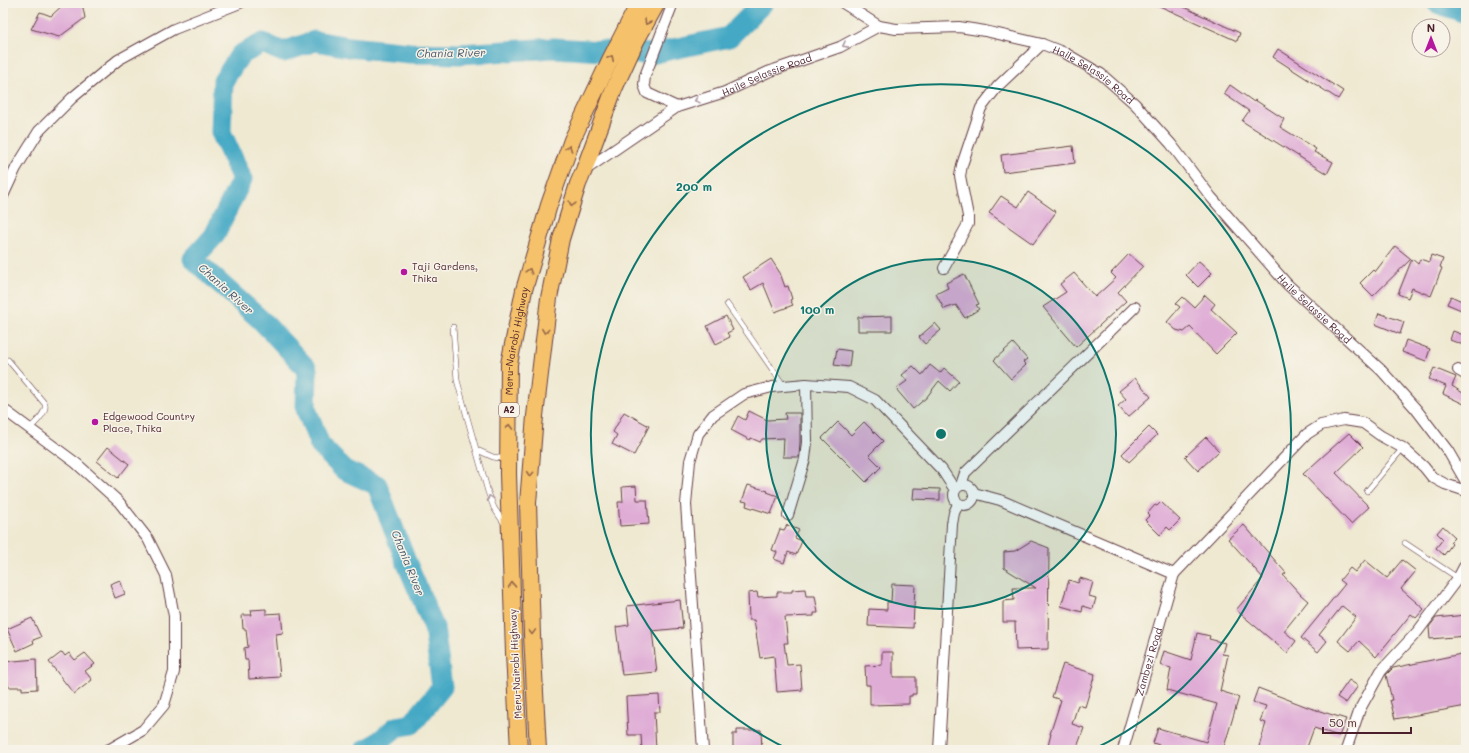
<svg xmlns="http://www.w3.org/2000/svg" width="1469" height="753" viewBox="0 0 1469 753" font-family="Mali,sans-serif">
<rect width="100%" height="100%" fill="#f7f3e8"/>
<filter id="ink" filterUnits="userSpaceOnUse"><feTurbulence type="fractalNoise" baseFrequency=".025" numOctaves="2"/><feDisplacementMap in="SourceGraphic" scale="8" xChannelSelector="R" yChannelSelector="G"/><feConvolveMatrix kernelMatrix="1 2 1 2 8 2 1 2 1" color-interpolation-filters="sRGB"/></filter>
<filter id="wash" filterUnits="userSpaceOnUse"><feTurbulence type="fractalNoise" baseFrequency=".012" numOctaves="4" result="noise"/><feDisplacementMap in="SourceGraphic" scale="16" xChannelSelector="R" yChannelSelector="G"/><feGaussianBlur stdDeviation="0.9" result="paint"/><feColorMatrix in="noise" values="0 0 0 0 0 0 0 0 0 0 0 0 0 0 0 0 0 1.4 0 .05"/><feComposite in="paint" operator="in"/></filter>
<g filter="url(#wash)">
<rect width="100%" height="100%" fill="#efe9d2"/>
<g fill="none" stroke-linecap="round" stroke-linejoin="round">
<!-- river -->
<g stroke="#45a9c5" stroke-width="21">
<polyline points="1437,3 1466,13"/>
<polyline points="365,750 375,745 396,727 412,724 442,687 434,627 405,559 377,485 344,470 320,445 306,409 307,369 262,321 193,259 214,236 242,179 221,132 223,81 240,55 263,43 283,52 315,41 349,47 410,53 460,54 554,48 650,54 729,37 763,3"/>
</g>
</g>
<g id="blocks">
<!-- building -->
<g fill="#dfacd6">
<polygon points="65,3 82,3 85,18 59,37 31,29 40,12 51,16"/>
<polygon points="1153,3 1175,3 1240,33 1237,41"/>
<polygon points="1278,49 1343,91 1338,99 1273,57"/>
<polygon points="1230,85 1254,102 1255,100 1284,119 1280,127 1316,149 1314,152 1333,162 1327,174 1242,121 1249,111 1224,94"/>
<polygon points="1073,146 1075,163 1003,172 1001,155"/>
<polygon points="1028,192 1056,212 1033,244 989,213 1001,196 1018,207"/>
<polygon points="1395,246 1411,259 1373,296 1360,283 1373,270 1375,272"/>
<polygon points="1129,254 1143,266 1118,292 1126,301 1076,347 1043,307 1066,292 1060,284 1074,273 1095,297 1116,278 1111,273"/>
<polygon points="1431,255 1443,259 1440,267 1442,268 1431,296 1412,288 1408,298 1398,294 1412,259 1418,264 1420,259 1429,262"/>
<polygon points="771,259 780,273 785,287 788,286 792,299 790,300 793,305 775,312 763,283 751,290 743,277"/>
<polygon points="1199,261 1212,273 1198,287 1186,275"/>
<polygon points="964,274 979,304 976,305 979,309 965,318 956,305 944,309 936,294 948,288 946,283"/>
<polygon points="1205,295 1215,304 1211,309 1237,333 1216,354 1190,327 1184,332 1176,330 1167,322 1180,307 1176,304 1183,297 1194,307"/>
<polygon points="1451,296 1466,303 1466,312 1447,304"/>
<polygon points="1379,313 1404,322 1400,334 1375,324"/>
<polygon points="726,316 733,330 727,333 730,337 716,344 707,326"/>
<polygon points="892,316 892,331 858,331 858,317"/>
<polygon points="935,323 941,330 925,344 919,337"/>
<polygon points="1453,331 1466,336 1466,346 1450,340"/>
<polygon points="1406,340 1430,349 1426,361 1402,352"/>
<polygon points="1013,343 1027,359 1023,362 1026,365 1011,379 994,360"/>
<polygon points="837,349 851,351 849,367 834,365"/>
<polygon points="930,365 940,373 944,368 959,381 950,391 939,381 926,398 913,409 896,389 907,381 902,375 913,366 922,375"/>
<polygon points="1434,368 1456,377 1452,386 1466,395 1466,405 1443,394 1446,386 1429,379"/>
<polygon points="1135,378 1151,397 1128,417 1118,406 1126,399 1119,391"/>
<polygon points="749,411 767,420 786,419 785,413 800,413 800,442 799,457 783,457 784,438 762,439 760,442 751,438 750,440 731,430 738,416 745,420"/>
<polygon points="624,412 649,426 634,455 612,444 617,435 613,432"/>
<polygon points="838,422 851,435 864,422 883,441 869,455 881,467 866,482 822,438"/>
<polygon points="1149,427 1157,435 1129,462 1122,454"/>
<polygon points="1349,433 1363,447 1336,473 1369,507 1351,524 1303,474"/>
<polygon points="1206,437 1219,451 1198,471 1185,457"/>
<polygon points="108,447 129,464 118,478 97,461"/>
<polygon points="748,485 768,491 767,492 778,496 771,514 746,506 747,502 742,501"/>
<polygon points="636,486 637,500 647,500 649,524 620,526 618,502 623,502 622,487"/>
<polygon points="914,488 940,489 940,500 913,499"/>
<polygon points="1161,502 1180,520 1170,530 1167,527 1160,535 1145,520 1150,515 1148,513 1155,505 1157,506"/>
<polygon points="787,525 799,530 795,538 802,541 796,555 788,552 784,563 774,559 777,552 772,550 780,529 784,530"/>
<polygon points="1244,525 1286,573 1283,575 1301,595 1308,601 1284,631 1296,641 1287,653 1236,610 1263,578 1228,539"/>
<polygon points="1443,526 1455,537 1450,542 1452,544 1444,555 1436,548 1443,539 1437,533"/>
<polygon points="1031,541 1049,548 1048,649 1016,650 1015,622 1003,622 1003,601 1014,600 1013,588 1036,588 1004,568 1004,552 1015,551"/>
<polygon points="1365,560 1387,578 1402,560 1416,571 1401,589 1424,609 1416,618 1411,614 1376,657 1359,641 1350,651 1338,641 1356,617 1342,606 1319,635 1327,641 1318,652 1301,638 1345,584 1340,580 1350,568 1355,572"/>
<polygon points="1080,578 1093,582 1089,596 1096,598 1093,609 1083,606 1082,612 1061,606 1069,580 1078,583"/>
<polygon points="120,580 125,594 115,598 110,584"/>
<polygon points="892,584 915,585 913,628 868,626 869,609 887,610 887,602 891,602"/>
<polygon points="805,589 806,596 815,596 818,613 814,613 814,616 785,617 788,643 784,643 787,665 800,664 802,690 777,692 774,656 760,658 754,620 749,620 748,593 757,592 758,597 777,596 777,592 792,592 792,590"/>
<polygon points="680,600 683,628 652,631 657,672 622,675 616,627 629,625 627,606"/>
<polygon points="266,609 266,614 281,613 283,633 276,634 280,677 249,679 248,660 245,660 244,648 248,647 246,629 243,629 242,615 252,615 251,610"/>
<polygon points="1466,615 1466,636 1430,639 1429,627 1436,618"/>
<polygon points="32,618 41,637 33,640 34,643 17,651 7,629"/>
<polygon points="1197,633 1210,636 1209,639 1225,643 1222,654 1228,655 1220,691 1239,697 1224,747 1226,747 1225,750 1175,750 1153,743 1158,728 1206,742 1217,704 1167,690 1171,668 1160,665 1164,651 1191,660"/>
<polygon points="62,652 65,656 69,653 75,660 85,653 95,664 85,671 92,680 74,694 49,662"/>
<polygon points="882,652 893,652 893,677 916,677 916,694 912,694 912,696 909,696 909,704 870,705 870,685 866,685 865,666 882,665"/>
<polygon points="1466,653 1466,706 1395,719 1390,700 1392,700 1386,675 1393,668"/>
<polygon points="36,659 37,689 22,690 22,687 8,687 7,671 3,671 3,662"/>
<polygon points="1063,664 1095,674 1085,707 1078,705 1072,724 1084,728 1076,750 1047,750 1051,734 1050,734 1061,700 1052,697"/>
<polygon points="1349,680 1358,686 1346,703 1337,697"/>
<polygon points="1258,688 1310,708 1346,719 1339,736 1314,728 1306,750 1295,747 1294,750 1258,750 1266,723 1260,721 1266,706 1253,702"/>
<polygon points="659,695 660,712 654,712 656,750 642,750 641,735 628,735 626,697"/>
<polygon points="737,730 761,730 762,750 733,750 733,734 737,734"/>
</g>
</g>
</g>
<g filter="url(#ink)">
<use href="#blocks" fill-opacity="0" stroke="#633d44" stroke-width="1"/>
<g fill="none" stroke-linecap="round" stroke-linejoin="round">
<defs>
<g id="service">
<polyline points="727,304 784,386"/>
<polyline points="453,327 457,380 467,417 488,492 494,508 504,523"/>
<path d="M8,360L45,404C47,413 35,423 29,429"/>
<polyline points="477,450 493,457 506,459"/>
<polyline points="1367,491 1403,448"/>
<polyline points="1405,543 1458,578"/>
</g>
<g id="minor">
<polyline points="673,3 645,76 644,85 647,93 677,107"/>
<polyline points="843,3 879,26"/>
<path id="s1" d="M585,170L677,107L725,92L768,72L840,47L879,26L896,29L959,27L985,31L1042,44L1065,53L1101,74L1135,104L1171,144L1211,197L1287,284L1381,370L1416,409L1448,451L1466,482"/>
<polyline points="3,196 16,168 39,131 72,98 118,60 174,29 240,3"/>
<polyline points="944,268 968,224 968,216 960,176 962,165 981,108 998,86 1042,44"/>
<polyline points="1458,370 1466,375"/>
<polyline points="3,409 76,463 119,502 148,539 166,575 174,616 174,672 164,705 143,730 110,749 107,750"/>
<polyline points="961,485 965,473 1135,307"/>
<circle cx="964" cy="495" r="10"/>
<polyline points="974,493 1000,500 1174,574 1307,434 1321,425 1344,420 1363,423 1381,436 1403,448 1424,467 1432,477 1445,484 1466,491"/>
<polyline points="788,515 805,459 807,442 806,384"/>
<polyline points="703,750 686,504 690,461 698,434 713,415 744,394 772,387 806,384 849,387 875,400 942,470 955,490"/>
<polyline points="939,750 952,524 954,513 958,504"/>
<path id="s2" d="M1123,750L1174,574"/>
<polyline points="1346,750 1360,709 1381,671 1418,631 1458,578 1466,563"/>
</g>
<g id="trunk">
<path id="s3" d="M519,750L514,653L508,474L509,364L524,290L549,205L572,140L610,60L639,3"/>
<polyline points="538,750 532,635 528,503 535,416 549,298 561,239 578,184 584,170 614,89 636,41 657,3"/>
</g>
</defs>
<!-- service casing -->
<use href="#service" stroke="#633d44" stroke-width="6"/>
<!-- minor casing -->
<use href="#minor" stroke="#633d44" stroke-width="12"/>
<!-- trunk casing -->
<use href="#trunk" stroke="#633d44" stroke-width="18"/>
<!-- service -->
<use href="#service" stroke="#fff" stroke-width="5"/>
<!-- minor -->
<use href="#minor" stroke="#fff" stroke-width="10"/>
<!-- trunk -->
<use href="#trunk" stroke="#f5c16b" stroke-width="16"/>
</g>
<!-- one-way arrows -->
<defs><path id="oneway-chevron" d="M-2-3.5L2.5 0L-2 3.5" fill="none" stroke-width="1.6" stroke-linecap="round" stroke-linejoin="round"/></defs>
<g stroke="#976848">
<use href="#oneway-chevron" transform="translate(647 22) rotate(119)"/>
<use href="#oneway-chevron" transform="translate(611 58) rotate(-64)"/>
<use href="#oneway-chevron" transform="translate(569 148) rotate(-70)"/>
<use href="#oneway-chevron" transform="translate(572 204) rotate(106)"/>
<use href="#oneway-chevron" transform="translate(529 271) rotate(-73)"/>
<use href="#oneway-chevron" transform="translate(545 331) rotate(97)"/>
<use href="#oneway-chevron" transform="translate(509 427) rotate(-89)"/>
<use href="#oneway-chevron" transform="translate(530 474) rotate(95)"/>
<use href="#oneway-chevron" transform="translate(512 585) rotate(-92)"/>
<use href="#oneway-chevron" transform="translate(532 632) rotate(88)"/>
</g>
<g stroke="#ae9aa0">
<use href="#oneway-chevron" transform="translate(845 45) rotate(152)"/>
<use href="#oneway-chevron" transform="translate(697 100) rotate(162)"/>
<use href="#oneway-chevron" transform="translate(490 498) rotate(-111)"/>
</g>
</g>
<!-- distance rings -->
<circle cx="941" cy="434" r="175" fill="#0f766e" fill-opacity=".12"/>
<g fill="none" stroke="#0f766e" stroke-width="2">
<circle cx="941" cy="434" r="175"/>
<path d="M790 750A350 350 0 1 1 1092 750"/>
</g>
<!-- markers -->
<g fill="#b5179e" stroke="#f7f3e8" stroke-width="1.5">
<circle cx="404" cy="272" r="4"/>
<circle cx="95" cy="422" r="4"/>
</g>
<g text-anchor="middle" stroke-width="3" stroke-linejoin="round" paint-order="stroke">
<!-- shield labels -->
<rect fill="#f7f3e8" stroke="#7e5f64" stroke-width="1" x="499" y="403" width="20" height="14" rx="3"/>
<g font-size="9" font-weight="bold" fill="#4a1f2b">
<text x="509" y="413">A2</text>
</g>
<!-- street labels -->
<g font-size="10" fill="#4a1f2b" stroke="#f7f3e8">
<text dy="4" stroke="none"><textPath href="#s1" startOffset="207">Haile Selassie Road</textPath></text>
<text dy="4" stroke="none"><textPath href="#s1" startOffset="555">Haile Selassie Road</textPath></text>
<text dy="4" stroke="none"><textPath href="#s1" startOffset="879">Haile Selassie Road</textPath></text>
<text dy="4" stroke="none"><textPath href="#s3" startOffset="410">Meru-Nairobi Highway</textPath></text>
<text dy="4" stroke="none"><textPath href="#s2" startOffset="92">Zambezi Road</textPath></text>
<text transform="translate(515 664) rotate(-93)" y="4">Meru-Nairobi Highway</text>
</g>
<!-- poi labels -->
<g font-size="10" fill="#4a1f2b" stroke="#f7f3e8" text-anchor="start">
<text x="412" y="270">Taji Gardens,<tspan x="412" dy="12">Thika</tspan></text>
<text x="103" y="420">Edgewood Country<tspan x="103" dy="12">Place, Thika</tspan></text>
</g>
<!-- water labels -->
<g font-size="11" font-style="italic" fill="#485669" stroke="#f7f3e8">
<text transform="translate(451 53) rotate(-1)" y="4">Chania River</text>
<text transform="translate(226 289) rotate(42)" y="4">Chania River</text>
<text transform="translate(408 563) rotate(68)" y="4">Chania River</text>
</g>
</g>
<circle cx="941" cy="434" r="6" fill="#0f766e" stroke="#f7f3e8" stroke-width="2"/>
<g font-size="12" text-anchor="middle" font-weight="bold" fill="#0f766e" stroke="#f7f3e8" stroke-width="3" stroke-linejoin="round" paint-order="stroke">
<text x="694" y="191">200 m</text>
<text x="817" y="314">100 m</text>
</g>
<!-- margin -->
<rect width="1469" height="753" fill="none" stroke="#f7f3e8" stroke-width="16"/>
<!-- north arrow -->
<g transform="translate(1431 38)"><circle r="19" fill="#f7f3e8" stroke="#b29e9c"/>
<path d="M0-3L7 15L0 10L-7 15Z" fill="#b5179e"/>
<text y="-6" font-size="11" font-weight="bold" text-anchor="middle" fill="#4a1f2b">N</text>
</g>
<!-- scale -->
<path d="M1323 727v6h88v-6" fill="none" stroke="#4a1f2b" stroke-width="2"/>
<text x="1329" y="727" font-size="12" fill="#4a1f2b" stroke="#f7f3e8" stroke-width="3" paint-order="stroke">50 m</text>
</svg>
